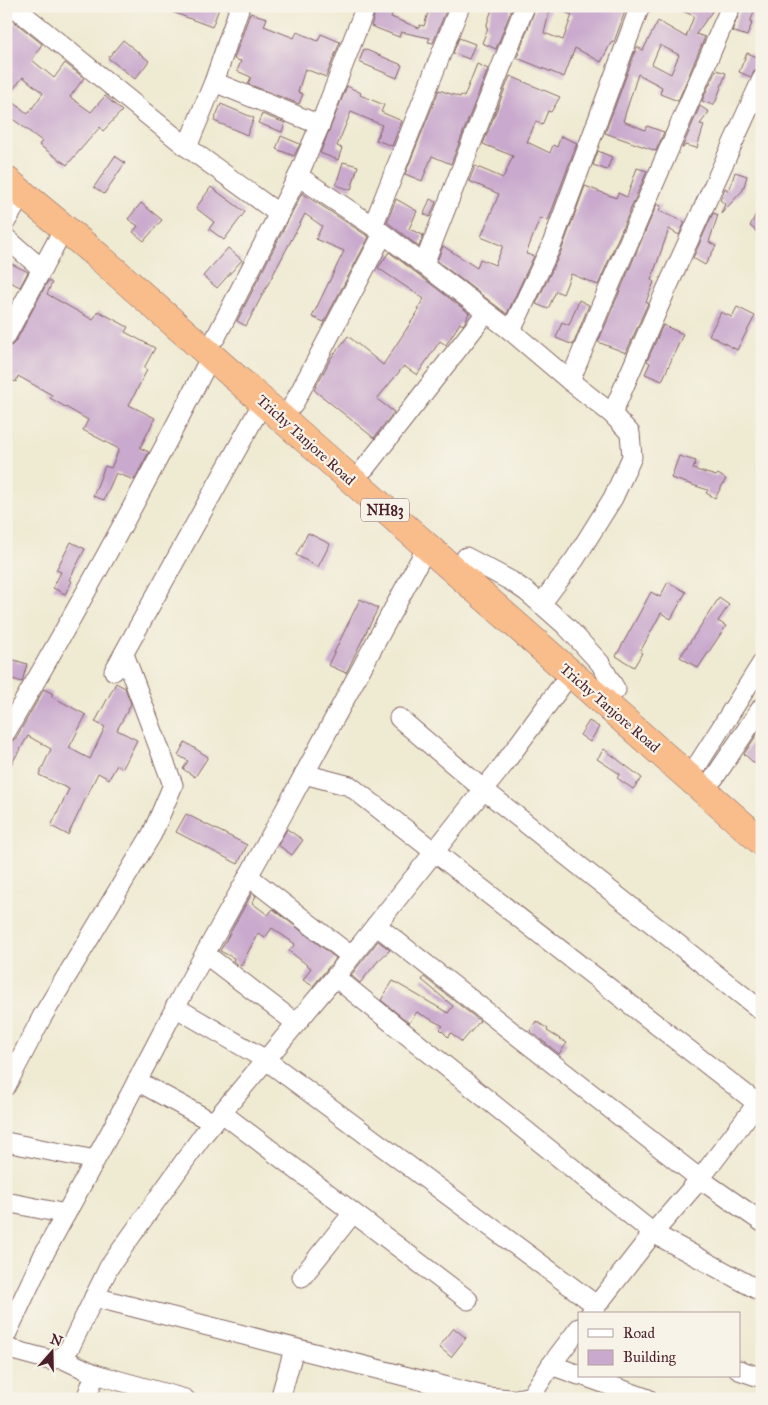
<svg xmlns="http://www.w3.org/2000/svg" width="768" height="1405" viewBox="0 0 768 1405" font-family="'IM FELL Great Primer',serif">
<rect width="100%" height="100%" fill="#f7f3e8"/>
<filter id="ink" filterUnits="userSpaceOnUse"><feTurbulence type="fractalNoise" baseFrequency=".02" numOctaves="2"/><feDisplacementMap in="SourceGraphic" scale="10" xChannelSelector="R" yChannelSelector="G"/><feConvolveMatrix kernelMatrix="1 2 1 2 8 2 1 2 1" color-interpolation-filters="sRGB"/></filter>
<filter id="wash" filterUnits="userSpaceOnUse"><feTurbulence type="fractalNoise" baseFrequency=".0096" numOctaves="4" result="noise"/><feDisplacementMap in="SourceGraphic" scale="20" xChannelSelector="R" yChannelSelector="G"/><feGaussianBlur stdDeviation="1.12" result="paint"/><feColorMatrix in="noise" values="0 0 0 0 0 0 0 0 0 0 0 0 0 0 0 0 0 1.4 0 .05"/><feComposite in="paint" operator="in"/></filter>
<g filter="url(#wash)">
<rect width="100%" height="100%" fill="#efead2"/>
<g id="blocks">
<!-- building -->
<g fill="#c9a9cd" fill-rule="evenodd">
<polygon points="160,6 220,6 212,27 159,7"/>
<polygon points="377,6 395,6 391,17 419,28 420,25 424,26 430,6 448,6 433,43 428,42 430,38 401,32 399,37 371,26"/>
<polygon points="493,6 513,6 496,49 482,43 488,28 486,27"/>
<polygon points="536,6 550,10 544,33 563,40 572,15 550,6 627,6 614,42 612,41 601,62 575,48 564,77 517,58"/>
<path d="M671,6H707L713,10L696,34L705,37L678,101L660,94L662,87L638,74L623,121L645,130L647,126L664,132L656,151L605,133L637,47L643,50L658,21L686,37L694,16ZM660,45L679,55L671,74L652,64Z"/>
<polygon points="742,6 756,6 750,23 752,23 747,36 732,31"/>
<polygon points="250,13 267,18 264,26 294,38 297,32 318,41 321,34 340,42 326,77 305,69 298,92 303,94 299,104 248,84 251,77 237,71 241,61 234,59"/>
<path d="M6,15L42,44L32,60L54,78L65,63L84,78L70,97L91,112L105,96L122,111L103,131L100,127L67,165L39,145L42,141L6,114ZM23,77L43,93L28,114L7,97Z"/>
<polygon points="459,38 475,44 469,59 453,53"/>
<polygon points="123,40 149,61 135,79 108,58"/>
<polygon points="364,49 402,65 397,78 359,62"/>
<polygon points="747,53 762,59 762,68 755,70 751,77 739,72"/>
<polygon points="477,64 488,69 451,164 432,156 422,181 405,174 439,90 460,97 461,95 464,97"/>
<polygon points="716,70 726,73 716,101 713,105 702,101"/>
<polygon points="510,76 560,97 551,112 548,111 542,125 536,121 527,142 550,153 553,145 557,147 561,136 577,143 548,221 540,218 526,254 534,256 507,314 437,261 443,246 477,268 480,259 495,265 503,246 481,237 499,194 469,181 475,166 503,178 513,156 483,144"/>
<polygon points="347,86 361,93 360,95 384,105 381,112 402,121 392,146 376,140 382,125 351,112 337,146 342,148 338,160 320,153"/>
<polygon points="221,104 254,118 247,135 214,121"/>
<polygon points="700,106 709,112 700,124 704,125 697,148 685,145 683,148 682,148"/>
<polygon points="262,114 285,123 282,132 258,123"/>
<polygon points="281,136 300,144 294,156 276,149"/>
<polygon points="598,151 612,157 607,170 593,165"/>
<polygon points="115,156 125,163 104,194 94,187"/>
<polygon points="343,162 358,166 351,190 336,185"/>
<polygon points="637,168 647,171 598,285 571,274 563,294 556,291 548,309 536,304 562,249 585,186 616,198 618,193 627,197"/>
<polygon points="735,172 747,176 743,190 721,214 725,204 720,200 725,188 729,191"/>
<polygon points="211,187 245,212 224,240 209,229 214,222 196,208"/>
<polygon points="302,193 369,237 324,322 312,317 344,251 316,239 322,226 305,214 246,326 237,321"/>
<polygon points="396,199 417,211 409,229 423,235 419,247 387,222"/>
<polygon points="430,199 436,202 430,217 424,214"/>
<polygon points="762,202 762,236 750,226"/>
<polygon points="141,203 162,220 144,241 133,232 138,226 128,219"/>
<polygon points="657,204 661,206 659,211 685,222 679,235 669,229 651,280 654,282 646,302 648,303 626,353 598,342"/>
<polygon points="713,213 718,215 709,242 716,246 705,265 693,258"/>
<polygon points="228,248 242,260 217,288 203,276"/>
<polygon points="389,252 469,313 465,322 463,325 460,323 446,345 440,341 417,375 404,366 377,399 394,412 374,438 314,390 331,358 348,336 383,365 419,310 417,309 424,299 378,268"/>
<polygon points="6,261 28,272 20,287 6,280"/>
<polygon points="48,281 52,283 47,294 93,320 98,311 128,327 125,332 155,348 144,368 147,370 129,405 155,418 140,448 149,452 134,480 116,473 104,500 93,496 105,466 111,468 119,449 83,430 88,420 50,398 52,395 18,376 16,382 6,378 6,347 11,346 16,341"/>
<polygon points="579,300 589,305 573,345 556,338 562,322 569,325"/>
<polygon points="737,307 755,316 737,350 709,335 721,312 732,317"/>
<polygon points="663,325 683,334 662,381 645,374 650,363 647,361"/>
<polygon points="679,456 696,461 693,469 716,476 718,474 726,479 715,498 706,493 708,490 671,478"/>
<polygon points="308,533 330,544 318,567 296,555"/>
<polygon points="71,542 85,549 69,580 72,581 65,594 53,588 61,572 56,570"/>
<polygon points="668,582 686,592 671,619 661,613 640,652 642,653 634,667 616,656 651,592 660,597"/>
<polygon points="719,598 729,605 718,621 726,626 698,668 680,657"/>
<polygon points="360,599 378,608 346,673 328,665"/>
<polygon points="8,658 27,664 22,682 6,677 6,664"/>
<polygon points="116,683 125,688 131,704 117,730 137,740 123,768 117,765 109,779 98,773 68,835 51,826 69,789 39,775 51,749 28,736 6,773 6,743 12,741 16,738 44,689 53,694 51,696 86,715 69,748 90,759 105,727 95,722"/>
<polygon points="589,721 599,727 590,742 580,735"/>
<polygon points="762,727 762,770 744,754"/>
<polygon points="185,742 208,757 195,777 183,769 188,761 178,755"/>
<polygon points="604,749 642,778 633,789 617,778 620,774 597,759"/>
<polygon points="186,814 247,845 238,864 176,832"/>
<polygon points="287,829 303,840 292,855 278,845"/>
<polygon points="252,893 256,896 252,903 268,915 273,909 336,958 313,986 303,980 311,968 289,951 295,944 272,928 265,938 258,933 241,966 233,961 234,958 220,951"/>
<polygon points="378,941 390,950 378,961 360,983 351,975"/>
<polygon points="424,977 480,1021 462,1042 451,1033 448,1037 440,1029 443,1026 417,1012 409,1023 381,1000 393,981 448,1013 453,1006 422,980"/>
<polygon points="536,1021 548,1029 547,1031 567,1043 559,1054 530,1031"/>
<polygon points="454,1328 466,1338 451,1357 439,1347"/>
</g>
</g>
</g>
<g filter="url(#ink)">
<use href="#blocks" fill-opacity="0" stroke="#846665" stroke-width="1"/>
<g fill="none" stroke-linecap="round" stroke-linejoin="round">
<defs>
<g id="minor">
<polyline points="13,6 187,147 279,214"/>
<polyline points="214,82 320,125"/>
<polyline points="187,147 214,82 240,6"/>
<polyline points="298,176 373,226 511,331 570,381 612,414 630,433 632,457 613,498 575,559 541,604"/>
<polyline points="6,221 23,193"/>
<polyline points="373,226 460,6"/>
<polyline points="6,238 42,269"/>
<polyline points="424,264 525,6"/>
<polyline points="511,331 552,244 640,6"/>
<polyline points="6,336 64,228"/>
<polyline points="216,337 298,176 320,125 366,6"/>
<polyline points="570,381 601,306 731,6"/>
<polyline points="293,405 383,234"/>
<polyline points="612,414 662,299 762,79"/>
<polyline points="365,468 486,313"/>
<polyline points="466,557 511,581 527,592 548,610 567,627 600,663 616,690"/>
<polyline points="114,671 263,402"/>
<polyline points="399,718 484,790 762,1011"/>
<path d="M6,732C78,609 147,483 211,356"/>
<polyline points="698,764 762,663"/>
<polyline points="304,774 350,786 762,1107"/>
<polyline points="714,778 762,707"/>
<polyline points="248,876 351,956"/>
<polyline points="376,925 700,1179 762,1222"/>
<polyline points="205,954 296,1023"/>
<polyline points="335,977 653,1233 762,1292"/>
<polyline points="175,1007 266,1060 596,1305"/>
<polyline points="137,1081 214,1123"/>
<polyline points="6,1086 42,1017 152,834 173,785 124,654"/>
<polyline points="222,1113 468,1300"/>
<polyline points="6,1142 95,1160"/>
<polyline points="6,1202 66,1214"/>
<polyline points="302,1277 353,1213"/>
<polyline points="94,1297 487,1397 511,1399"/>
<polyline points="590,1314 653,1233 700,1179 762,1097"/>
<polyline points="6,1335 44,1254 111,1131 183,993 279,821 427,547"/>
<polyline points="6,1347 9,1349 50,1360 61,1358 70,1347 109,1267 203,1135 335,977 504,764 570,674"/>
<polyline points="61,1358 95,1374 185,1399"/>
<polyline points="551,1365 579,1375"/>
<polyline points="739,1370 762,1378"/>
<polyline points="584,1376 648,1399"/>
<polyline points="86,1399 95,1374"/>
<polyline points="280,1399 294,1349"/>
<polyline points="517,1399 531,1396 551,1365 579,1328"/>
</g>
<polyline id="highway" points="6,180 99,257 762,842"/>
</defs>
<!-- minor casing -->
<use href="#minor" stroke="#846665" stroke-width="21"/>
<!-- highway casing -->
<use href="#highway" stroke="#846665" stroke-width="29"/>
<!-- minor -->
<use href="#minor" stroke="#fff" stroke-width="19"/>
<!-- highway -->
<use href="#highway" stroke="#f9bc8b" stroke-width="28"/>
</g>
</g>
<g text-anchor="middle" stroke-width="4.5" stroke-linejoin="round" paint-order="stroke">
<!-- shield labels -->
<rect fill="#f7f3e8" stroke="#7e5f64" stroke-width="1" x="361" y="498.5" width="48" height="23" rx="4"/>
<g font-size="14" font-weight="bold" fill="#4a1f2b">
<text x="385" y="515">NH83</text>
</g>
<!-- street labels -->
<g font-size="15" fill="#4a1f2b" stroke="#f7f3e8">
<text transform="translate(306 440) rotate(42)" y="5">Trichy Tanjore Road</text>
<text transform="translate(610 708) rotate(41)" y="5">Trichy Tanjore Road</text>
</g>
</g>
<!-- margin -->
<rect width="768" height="1405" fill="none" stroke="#f7f3e8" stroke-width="25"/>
<!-- legend -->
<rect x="578" y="1312" width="162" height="65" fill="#f7f3e8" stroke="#b29e9c"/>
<rect x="588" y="1329" width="25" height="8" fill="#ffffff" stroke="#b29e9c"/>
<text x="623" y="1338" font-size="15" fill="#4a1f2b">Road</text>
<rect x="588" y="1350" width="25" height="15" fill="#c9a9cd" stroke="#b29e9c"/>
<text x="623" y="1362" font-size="15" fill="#4a1f2b">Building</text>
<!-- north arrow -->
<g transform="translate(52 1352) rotate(20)" stroke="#f7f3e8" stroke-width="4" paint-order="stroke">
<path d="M0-4L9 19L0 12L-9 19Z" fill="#4a1f2b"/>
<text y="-8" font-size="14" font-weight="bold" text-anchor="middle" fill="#4a1f2b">N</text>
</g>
</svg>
